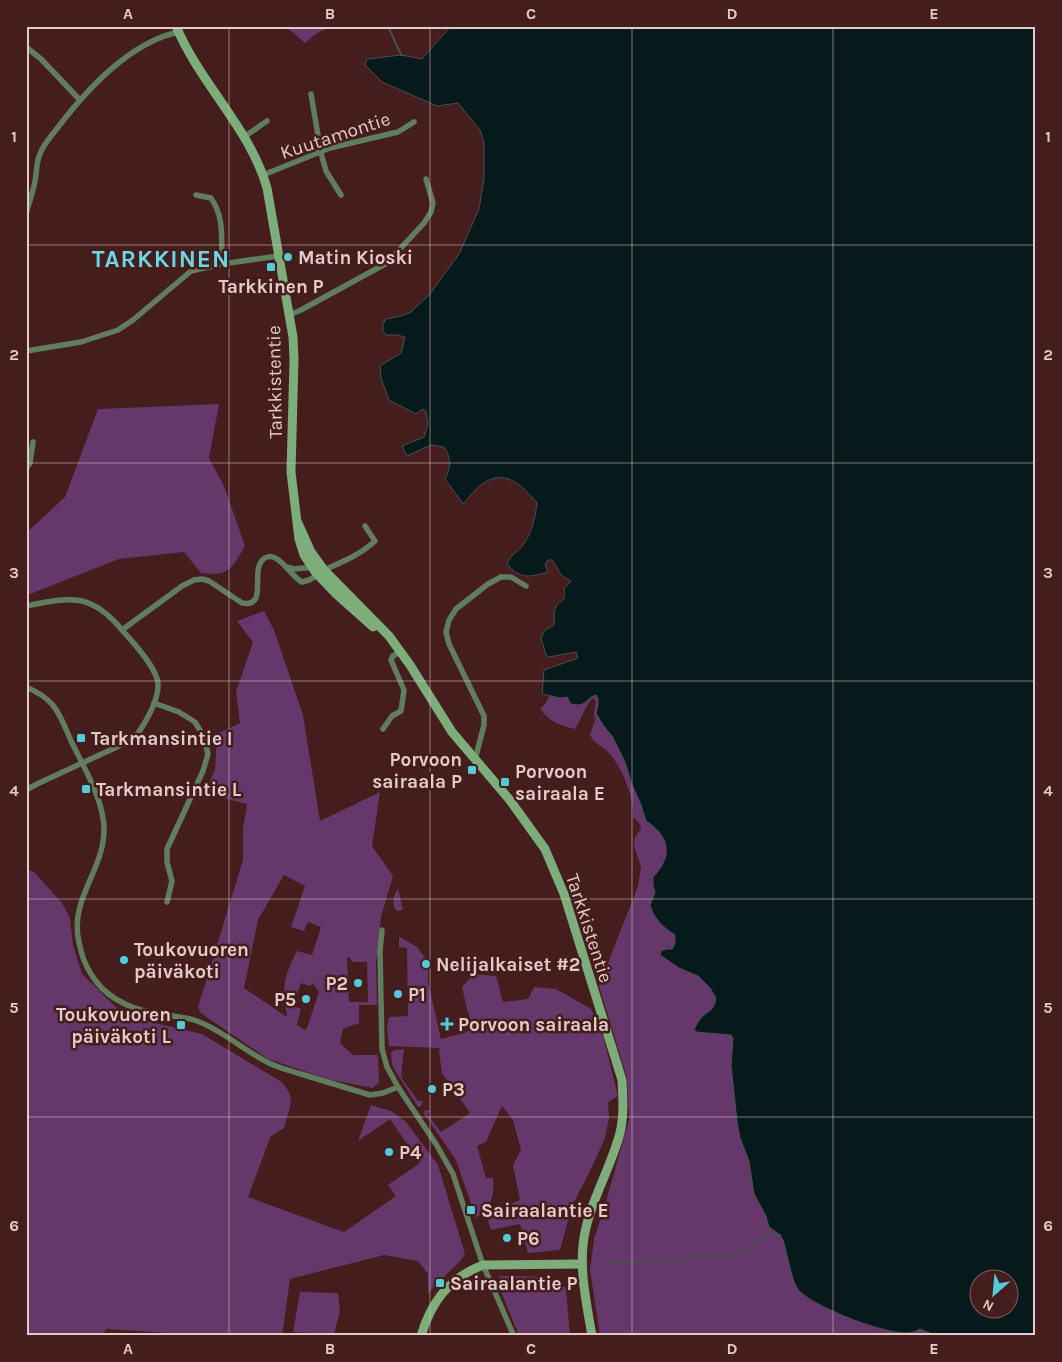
<svg xmlns="http://www.w3.org/2000/svg" width="1062" height="1362" viewBox="0 0 1062 1362" font-family="Karla,sans-serif">
<rect width="100%" height="100%" fill="#441d1c"/>
<!-- green -->
<g fill="#65376b" fill-rule="evenodd">
<path d="M285,26H363C354,31 348,27 338,27C323,27 315,34 305,43Z"/>
<path d="M219,404L209,458L224,486L245,546C232,568 229,577 201,573L184,552L119,559L30,594L26,593V533L65,497L98,409Z"/>
<path d="M1036,441V1336H600L590,1270L594,1239L605,1205L629,1120L627,1078L599,986L638,886L641,867L634,845L635,838L641,828L640,824L633,817C635,799 622,768 610,754C604,747 594,744 590,735L595,720L594,713L596,702L594,699L592,698L587,706L575,729C559,725 550,722 540,709C547,704 547,698 553,691ZM980,1280H1010V1310H980Z"/>
<path d="M264,611L274,630L303,715L320,821L380,792L372,846L393,876L381,917L377,958L376,959L377,1005H359V1023L343,1029L340,1043L353,1055H378L379,1082L373,1088L331,1080L268,1059L205,1016L200,1012L198,1007L243,860V829L247,804L204,793L215,770L217,734L240,723L236,692L253,642L237,621ZM284,875L305,886L291,927L304,931L308,922L321,927L312,955L297,951C283,978 282,988 287,1017L244,988L258,920ZM347,957H349L353,962H367L368,1002H349ZM301,983L310,986L313,983L319,992L307,1028L305,1030L297,1025L301,1009L293,1006Z"/>
<path d="M26,869L34,872L62,903L70,918L73,945L82,974L125,1016L202,1034L280,1081C298,1097 289,1108 284,1128L271,1136L248,1197L344,1232L396,1196L388,1185L420,1163L390,1119L358,1141L371,1105L391,1111L406,1122L438,1165L465,1254L461,1260L428,1293V1274L418,1261L384,1255L290,1279L282,1336H220L106,1329L102,1336H26Z"/>
<path d="M398,888L403,910L397,911C390,904 394,896 398,888Z"/>
<path d="M400,937L417,947L426,959L428,967V982L441,1039L465,1033L473,1027L467,1009L462,987L474,974L496,976L503,1002L528,999L534,987L556,989L591,1009L604,1039L618,1096L608,1102L609,1119L604,1141L586,1179L572,1206L560,1250L528,1253L520,1224L491,1230L488,1221L498,1209L520,1200L513,1165L521,1150L513,1120L502,1106L486,1142L477,1146L486,1178H493C495,1197 491,1206 476,1218L456,1160L423,1112L426,1110L431,1111L427,1114L441,1132L470,1113L442,1073L439,1051L440,1048L389,1046L387,1026L389,1017L408,1016L407,948L399,947V938Z"/>
<polygon points="404,1049 401,1077 418,1101 423,1101 421,1106 418,1107 396,1072 392,1064 391,1053 394,1050"/>
<path d="M500,1276C522,1277 548,1273 566,1288L570,1336H519L498,1284Z"/>
<polygon points="300,1292 338,1293 340,1311 334,1334 293,1332"/>
</g>
<!-- water -->
<path fill="#061a1c" stroke="#494f50" fill-rule="evenodd" d="M451,26H1036V1336H937L920,1329C917,1330 916,1332 913,1332C894,1339 807,1305 797,1288C791,1278 787,1252 783,1240L780,1235L769,1227L766,1216L754,1194L749,1161L740,1138L737,1121L731,1065L733,1039L731,1035L696,1032L694,1029C696,1026 698,1021 701,1018C709,1010 714,1011 716,998L710,988L698,976L679,968L660,955L661,951L667,949H672L675,944V935C663,927 654,919 650,905L655,893L653,885V877C673,857 670,836 646,821L640,802L632,785L625,762L612,736L603,725L596,713L598,705V698L596,695C585,698 587,708 571,704L567,697L560,698L542,694L544,670L578,658L576,652L549,657L546,655L541,638L545,630L554,625C555,620 553,614 555,609C560,597 566,606 564,588L571,581C558,575 559,569 552,560H548L545,565L548,572C529,577 521,580 507,564C511,554 517,553 523,545C532,533 535,518 537,503C522,485 505,468 482,484C475,489 469,498 463,504L445,479C451,466 452,459 444,447L431,445L407,456L402,446L424,437L428,424L426,411L422,409L416,414L389,400L381,378L380,366L401,353L405,337L397,335H386L383,331V324L386,319L401,316L411,312L430,294L459,254L479,209L484,178V142L480,130L458,103L437,106L382,82L365,65L367,59L401,55L422,59ZM980,1280H1010V1310H980Z"/>
<g fill="none" stroke-linecap="round" stroke-linejoin="round">
<!-- stream -->
<g stroke="#494f50" stroke-width="2">
<polyline points="388,26 401,55"/>
<polyline points="603,1264 725,1256 747,1249 761,1239 774,1234 780,1235"/>
</g>
<!-- street -->
<g stroke="#607e5e" stroke-width="5.5">
<polyline points="26,47 41,59 79,99"/>
<polyline points="311,94 321,153 326,171 341,195"/>
<polyline points="244,137 267,121"/>
<polyline points="263,175 330,148 398,132 414,122"/>
<path d="M196,195L211,198C225,218 221,240 222,264"/>
<path d="M26,214C29,203 33,192 35,181C37,172 36,162 40,154C43,144 53,134 59,126C88,88 130,43 178,32"/>
<polyline points="289,315 301,310 387,263 424,223 431,212 433,203 426,179"/>
<polyline points="26,351 81,342 118,330 133,320 191,271 222,264 278,256"/>
<polyline points="26,469 30,463 33,442"/>
<polyline points="287,567 294,569 314,567"/>
<path d="M324,570C342,562 360,555 375,541L365,526"/>
<path d="M26,606C70,597 91,592 122,630L182,586L194,580L202,579L209,581L242,603C270,608 248,568 265,558C278,550 291,577 302,582L309,580L320,574"/>
<path d="M26,687C57,700 59,714 72,743C84,767 105,803 104,831C103,872 69,900 79,942C81,953 85,965 91,974C104,996 128,1008 153,1013C167,1016 183,1016 197,1021C224,1031 244,1051 269,1063C279,1068 291,1071 301,1074C324,1081 347,1088 370,1095L383,1093L398,1087"/>
<polyline points="154,703 179,712 195,722 204,737 208,754 203,771 167,849 167,862 172,881 167,902"/>
<polyline points="383,729 392,716 401,711 404,690 391,660 393,656 400,652"/>
<polyline points="475,760 484,725 484,716 449,644 446,632 449,620 456,609 488,584 501,577 511,577 526,586"/>
<path d="M26,790L37,784L134,739C144,725 158,704 158,685C158,669 133,642 122,630"/>
<polyline points="382,930 380,951 382,1049 387,1067 398,1087 436,1144 453,1174 483,1265 514,1336"/>
</g>
<!-- secondary -->
<g stroke="#7dad7a" stroke-width="9">
<path d="M176,26C200,84 250,128 267,188L293,337L294,360L291,472L299,539L304,555L316,573L336,594L373,627"/>
<path d="M298,523L311,552L324,570L389,636L410,665L452,732L509,799L545,849L564,894L622,1080C623,1098 624,1116 620,1133C610,1171 587,1206 583,1245C580,1275 587,1306 592,1336"/>
<path d="M421,1336C431,1302 449,1278 483,1265L582,1264"/>
</g>
</g>
<!-- grid -->
<path fill="none" stroke="#e4cac8" stroke-width="1" stroke-opacity="0.55" d="M229,26V1336M430,26V1336M632,26V1336M833,26V1336M26,245H1036M26,463H1036M26,681H1036M26,899H1036M26,1117H1036"/>
<!-- markers -->
<g fill="#52ccd6" stroke="#441d1c" stroke-width="2">
<circle cx="288" cy="257" r="5"/>
<rect x="266" y="262" width="10" height="10" rx="2.5"/>
<rect x="76" y="733" width="10" height="10" rx="2.5"/>
<rect x="467" y="765" width="10" height="10" rx="2.5"/>
<rect x="500" y="777" width="10" height="10" rx="2.5"/>
<rect x="81" y="784" width="10" height="10" rx="2.5"/>
<circle cx="124" cy="960" r="5"/>
<circle cx="426" cy="964" r="5"/>
<circle cx="358" cy="983" r="5"/>
<circle cx="398" cy="994" r="5"/>
<circle cx="306" cy="999" r="5"/>
<path d="M444.5 1016.5h5v5h5v5h-5v5h-5v-5h-5v-5h5z"/>
<rect x="176" y="1020" width="10" height="10" rx="2.5"/>
<circle cx="432" cy="1089" r="5"/>
<circle cx="389" cy="1152" r="5"/>
<rect x="466" y="1205" width="10" height="10" rx="2.5"/>
<circle cx="507" cy="1238" r="5"/>
<rect x="435" y="1278" width="10" height="10" rx="2.5"/>
</g>
<g text-anchor="middle" stroke-width="5" stroke-linejoin="round" paint-order="stroke">
<!-- street labels -->
<g font-size="19" fill="#e4cac8" stroke="#441d1c">
<text transform="translate(335 135) rotate(-18)" y="7">Kuutamontie</text>
<text transform="translate(274 382) rotate(-91)" y="7">Tarkkistentie</text>
<text transform="translate(590 928) rotate(72)" y="7">Tarkkistentie</text>
</g>
<!-- poi labels -->
<g font-size="19" font-weight="bold" fill="#e4cac8" stroke="#441d1c" text-anchor="start">
<text x="298" y="264">Matin Kioski</text>
<text x="271" y="293" text-anchor="middle">Tarkkinen P</text>
<text x="91" y="745">Tarkmansintie I</text>
<text x="462" y="766" text-anchor="end">Porvoon<tspan x="462" dy="22">sairaala P</tspan></text>
<text x="515" y="778">Porvoon<tspan x="515" dy="22">sairaala E</tspan></text>
<text x="96" y="796">Tarkmansintie L</text>
<text x="134" y="956">Toukovuoren<tspan x="134" dy="22">päiväkoti</tspan></text>
<text x="436" y="971">Nelijalkaiset #2</text>
<text x="348" y="990" text-anchor="end">P2</text>
<text x="408" y="1001">P1</text>
<text x="296" y="1006" text-anchor="end">P5</text>
<text x="171" y="1021" text-anchor="end">Toukovuoren<tspan x="171" dy="22">päiväkoti L</tspan></text>
<text x="458" y="1031">Porvoon sairaala</text>
<text x="442" y="1096">P3</text>
<text x="399" y="1159">P4</text>
<text x="481" y="1217">Sairaalantie E</text>
<text x="517" y="1245">P6</text>
<text x="450" y="1290">Sairaalantie P</text>
</g>
<!-- district labels -->
<g font-size="24" font-weight="bold" letter-spacing="1" fill="#6bd7e0" stroke="#441d1c">
<text x="161" y="267">TARKKINEN</text>
</g>
</g>
<!-- border -->
<rect width="1062" height="1362" fill="none" stroke="#441d1c" stroke-width="55"/>
<!-- north arrow -->
<g transform="translate(994 1294) rotate(207)"><circle r="24" fill="#441d1c" stroke="#846261"/>
<path d="M0-4L9 19L0 12L-9 19Z" fill="#52ccd6"/>
<text y="-8" font-size="14" font-weight="bold" text-anchor="middle" fill="#e4cac8">N</text>
</g>
<rect x="28" y="28" width="1006" height="1306" fill="none" stroke="#e4cac8" stroke-width="2"/>
<g font-size="16" text-anchor="middle" font-weight="bold" fill="#e4cac8">
<text x="128" y="19">A</text>
<text x="330" y="19">B</text>
<text x="531" y="19">C</text>
<text x="732" y="19">D</text>
<text x="934" y="19">E</text>
<text x="14" y="142">1</text>
<text x="1048" y="142">1</text>
<text x="14" y="360">2</text>
<text x="1048" y="360">2</text>
<text x="14" y="578">3</text>
<text x="1048" y="578">3</text>
<text x="14" y="796">4</text>
<text x="1048" y="796">4</text>
<text x="14" y="1013">5</text>
<text x="1048" y="1013">5</text>
<text x="14" y="1231">6</text>
<text x="1048" y="1231">6</text>
<text x="128" y="1354">A</text>
<text x="330" y="1354">B</text>
<text x="531" y="1354">C</text>
<text x="732" y="1354">D</text>
<text x="934" y="1354">E</text>
</g>
</svg>
